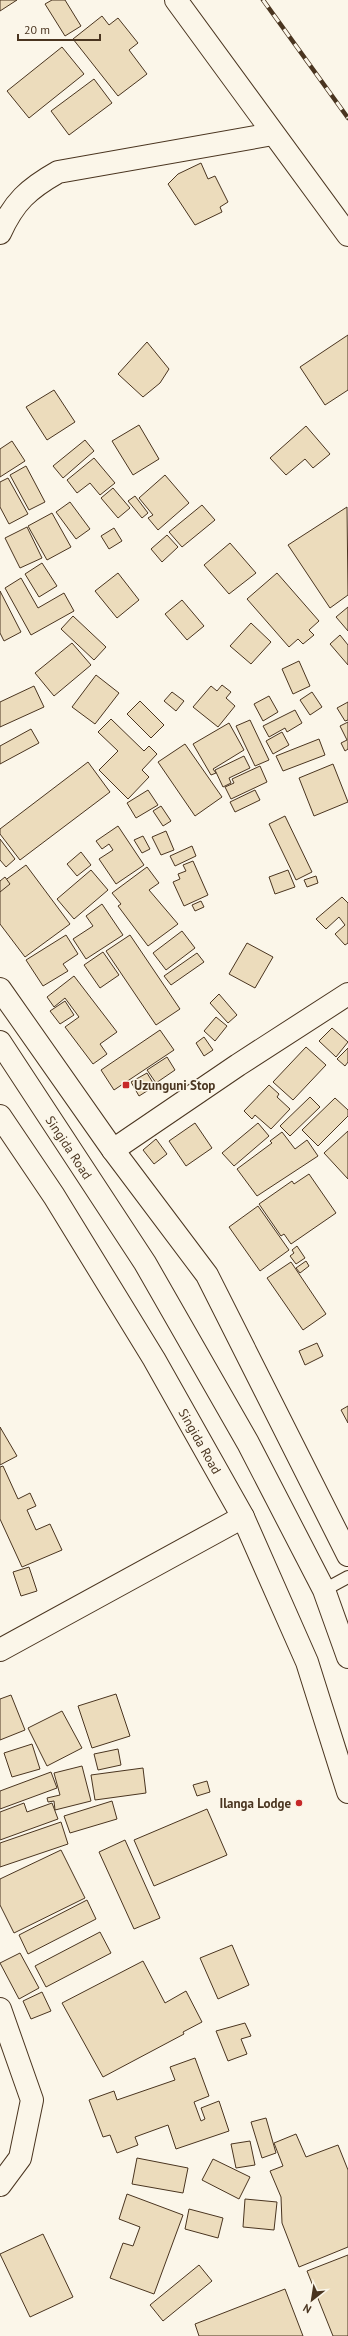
<svg xmlns="http://www.w3.org/2000/svg" width="348" height="2336" viewBox="0 0 348 2336" font-family="'PT Sans',sans-serif">
<rect width="100%" height="100%" fill="#fbf6e9"/>
<!-- building -->
<g fill="#ecdcbc" stroke="#4a3520">
<polygon points="0,0 17,0 0,11"/>
<polygon points="52,0 65,0 81,26 65,36 45,4"/>
<polygon points="102,16 109,25 118,18 138,43 129,50 147,74 118,96 73,39"/>
<polygon points="62,47 84,74 29,118 7,91"/>
<polygon points="94,79 112,103 69,135 51,111"/>
<polygon points="201,163 208,179 215,176 228,202 220,207 222,212 195,225 168,184 178,174"/>
<polygon points="348,335 348,390 325,405 300,367"/>
<polygon points="147,342 169,369 160,383 143,397 118,374"/>
<polygon points="54,390 75,422 47,440 26,407"/>
<polygon points="139,425 159,459 133,475 112,441"/>
<polygon points="306,426 330,454 313,468 305,459 286,475 270,458"/>
<polygon points="85,440 94,451 63,478 53,466"/>
<polygon points="12,441 25,461 0,477 0,449"/>
<polygon points="94,458 115,483 100,495 90,483 77,493 67,480"/>
<polygon points="26,466 45,502 29,510 10,475"/>
<polygon points="165,475 189,503 158,530 148,518 153,515 139,498"/>
<polygon points="8,478 28,514 9,524 0,507 0,482"/>
<polygon points="113,488 130,508 118,518 101,498"/>
<polygon points="135,496 148,513 142,518 128,501"/>
<polygon points="70,502 90,529 76,539 56,512"/>
<polygon points="202,505 215,520 182,547 169,532"/>
<polygon points="347,507 348,595 330,608 288,545"/>
<polygon points="52,513 71,547 47,560 28,526"/>
<polygon points="27,527 42,558 20,568 5,538"/>
<polygon points="114,528 122,541 109,549 101,536"/>
<polygon points="167,535 178,547 162,562 151,549"/>
<polygon points="230,543 256,573 229,594 204,565"/>
<polygon points="42,563 57,586 39,597 25,574"/>
<polygon points="118,573 139,600 117,618 95,591"/>
<polygon points="277,573 319,621 309,630 314,635 303,644 298,639 289,647 247,599"/>
<polygon points="21,578 38,608 64,593 74,611 31,635 5,588"/>
<polygon points="0,591 21,632 4,641 0,633"/>
<polygon points="182,600 204,626 187,640 165,614"/>
<polygon points="348,607 348,631 336,617"/>
<polygon points="73,616 106,647 94,660 61,629"/>
<polygon points="251,623 271,642 251,664 230,646"/>
<polygon points="340,635 348,645 348,665 330,644"/>
<polygon points="72,643 91,665 54,696 35,673"/>
<polygon points="299,661 310,686 293,694 282,669"/>
<polygon points="96,675 119,693 95,724 72,707"/>
<polygon points="222,685 231,692 226,698 235,706 218,727 193,707 211,686 217,691"/>
<polygon points="34,686 44,707 0,727 0,702"/>
<polygon points="172,692 184,701 176,711 164,701"/>
<polygon points="312,692 322,707 310,715 300,700"/>
<polygon points="269,696 278,712 263,721 254,704"/>
<polygon points="140,701 164,725 151,738 127,714"/>
<polygon points="348,702 348,720 345,721 337,708"/>
<polygon points="295,710 302,723 287,732 285,728 269,737 263,726"/>
<polygon points="111,719 144,751 149,746 157,754 142,770 149,777 128,799 99,770 118,751 98,732"/>
<polygon points="250,720 269,760 255,766 236,726"/>
<polygon points="348,722 348,749 345,751 341,743 347,740 340,726"/>
<polygon points="229,723 244,750 213,769 216,773 211,775 193,744"/>
<polygon points="31,729 39,743 0,764 0,746"/>
<polygon points="282,732 289,745 273,754 266,741"/>
<polygon points="319,739 325,755 283,771 276,756"/>
<polygon points="185,744 222,797 195,816 158,762"/>
<polygon points="244,756 250,768 229,778 231,783 223,787 215,770"/>
<polygon points="88,762 110,792 20,860 0,834 0,829"/>
<polygon points="333,764 348,802 314,816 299,778"/>
<polygon points="260,766 267,782 231,799 225,787 234,783 232,779"/>
<polygon points="148,790 158,805 136,818 127,803"/>
<polygon points="255,790 260,800 235,812 230,802"/>
<polygon points="161,806 171,821 163,826 153,811"/>
<polygon points="285,816 312,872 296,880 269,824"/>
<polygon points="118,826 144,865 116,884 99,859 113,850 109,844 102,849 96,841"/>
<polygon points="166,831 174,850 161,855 152,837"/>
<polygon points="143,836 150,849 142,853 134,840"/>
<polygon points="0,839 15,859 6,867 0,860"/>
<polygon points="192,846 196,856 175,866 170,856"/>
<polygon points="81,852 91,865 77,876 67,864"/>
<polygon points="193,861 208,895 184,906 173,882 180,879 178,874 186,871 183,865"/>
<polygon points="26,865 70,924 25,957 0,924 0,884"/>
<polygon points="147,867 159,883 149,890 178,924 148,946 118,906 121,904 112,893"/>
<polygon points="91,870 108,890 74,919 57,899"/>
<polygon points="288,870 295,887 275,894 269,877"/>
<polygon points="316,876 318,883 307,887 304,880"/>
<polygon points="5,877 10,884 0,892 0,881"/>
<polygon points="342,897 348,903 348,943 345,945 335,934 345,925 339,917 326,929 316,919"/>
<polygon points="201,901 204,907 195,911 192,905"/>
<polygon points="102,904 123,935 86,959 73,939 93,926 86,916"/>
<polygon points="182,931 195,948 166,970 153,953"/>
<polygon points="66,935 78,954 63,964 68,971 43,986 26,960"/>
<polygon points="130,935 180,1009 156,1025 106,951"/>
<polygon points="247,943 273,957 255,988 229,974"/>
<polygon points="103,952 119,975 100,988 84,965"/>
<polygon points="197,953 204,962 171,985 164,976"/>
<polygon points="74,976 117,1032 100,1044 107,1054 93,1064 65,1027 79,1017 65,998 54,1007 47,997"/>
<polygon points="219,994 237,1015 228,1023 210,1003"/>
<polygon points="65,1001 74,1015 60,1024 50,1011"/>
<polygon points="216,1017 227,1026 215,1041 204,1031"/>
<polygon points="332,1028 348,1042 336,1057 319,1041"/>
<polygon points="160,1030 174,1050 114,1090 101,1070"/>
<polygon points="204,1037 213,1050 204,1056 196,1043"/>
<polygon points="306,1047 326,1065 293,1100 273,1082"/>
<polygon points="348,1048 348,1062 345,1066 337,1059"/>
<polygon points="167,1057 175,1070 156,1083 147,1070"/>
<polygon points="147,1073 155,1086 139,1096 131,1082"/>
<polygon points="269,1085 279,1094 277,1097 290,1109 271,1129 255,1115 252,1119 244,1111"/>
<polygon points="310,1097 320,1107 290,1136 280,1126"/>
<polygon points="335,1098 348,1110 348,1116 318,1146 302,1130"/>
<polygon points="195,1123 212,1148 186,1166 169,1141"/>
<polygon points="258,1123 269,1136 234,1166 222,1153"/>
<polygon points="348,1131 348,1179 324,1153"/>
<polygon points="282,1132 295,1149 307,1140 318,1156 257,1196 237,1169 272,1143 270,1141"/>
<polygon points="156,1139 167,1154 154,1164 143,1150"/>
<polygon points="309,1174 336,1213 291,1244 284,1234 281,1236 259,1204 292,1181 294,1184"/>
<polygon points="258,1206 289,1250 260,1271 229,1227"/>
<polygon points="297,1246 305,1258 296,1264 290,1256 294,1253 292,1250"/>
<polygon points="306,1261 309,1266 300,1273 296,1268"/>
<polygon points="291,1262 326,1314 303,1330 267,1278"/>
<polygon points="317,1343 323,1356 305,1365 299,1351"/>
<polygon points="348,1406 348,1423 341,1410"/>
<polygon points="0,1427 17,1456 0,1465"/>
<polygon points="3,1466 18,1499 30,1493 36,1506 27,1510 36,1530 50,1524 62,1550 22,1567 0,1519 0,1467"/>
<polygon points="29,1567 37,1591 21,1596 13,1572"/>
<polygon points="116,1694 130,1736 92,1748 78,1706"/>
<polygon points="11,1695 25,1730 0,1740 0,1699"/>
<polygon points="62,1711 82,1748 47,1766 28,1728"/>
<polygon points="32,1744 40,1769 12,1777 4,1753"/>
<polygon points="118,1749 121,1765 98,1770 94,1754"/>
<polygon points="82,1766 91,1801 55,1810 54,1801 48,1802 47,1798 60,1795 54,1773"/>
<polygon points="143,1768 146,1793 95,1800 91,1775"/>
<polygon points="51,1772 57,1788 0,1809 0,1791"/>
<polygon points="207,1781 210,1792 197,1796 193,1785"/>
<polygon points="112,1801 117,1819 70,1833 64,1816"/>
<polygon points="24,1803 27,1812 52,1803 58,1819 0,1840 0,1812"/>
<polygon points="207,1809 227,1855 154,1886 134,1840"/>
<polygon points="61,1822 68,1844 0,1867 0,1843"/>
<polygon points="125,1840 160,1918 134,1929 99,1852"/>
<polygon points="61,1850 85,1898 14,1933 0,1905 0,1879"/>
<polygon points="87,1900 96,1919 28,1954 19,1935"/>
<polygon points="100,1932 111,1953 46,1987 35,1966"/>
<polygon points="232,1945 249,1985 218,1999 200,1958"/>
<polygon points="20,1953 39,1988 19,1999 0,1963"/>
<polygon points="143,1961 165,2003 186,1991 202,2022 183,2032 184,2034 103,2077 62,2003"/>
<polygon points="42,1992 51,2011 31,2019 23,2001"/>
<polygon points="245,2023 251,2036 241,2039 247,2054 228,2061 216,2031"/>
<polygon points="195,2058 209,2096 194,2102 201,2121 205,2119 201,2108 219,2101 229,2131 176,2149 168,2125 135,2137 138,2145 117,2153 110,2135 103,2137 89,2100 114,2091 117,2100 175,2080 170,2067"/>
<polygon points="266,2118 276,2153 262,2158 251,2122"/>
<polygon points="296,2134 306,2157 338,2145 348,2170 348,2247 299,2267 282,2223 281,2197 270,2171 283,2166 274,2143"/>
<polygon points="250,2141 255,2165 236,2168 231,2144"/>
<polygon points="137,2158 188,2168 183,2193 132,2184"/>
<polygon points="213,2159 250,2177 239,2199 202,2180"/>
<polygon points="127,2194 183,2215 154,2294 110,2278 123,2243 133,2246 140,2227 119,2219"/>
<polygon points="245,2199 277,2202 274,2230 243,2227"/>
<polygon points="189,2209 223,2218 218,2238 185,2229"/>
<polygon points="43,2234 73,2297 30,2317 0,2254"/>
<polygon points="348,2255 348,2336 333,2336 307,2271"/>
<polygon points="199,2265 212,2281 163,2321 150,2305"/>
<polygon points="285,2289 303,2336 199,2336 195,2324"/>
</g>
<g fill="none" stroke-linecap="round" stroke-linejoin="round">
<defs>
<polyline id="service" points="324,1590 348,1577"/>
<g id="minor">
<polyline points="176,0 348,235"/>
<path d="M0,233C14,202 28,189 58,172L273,134"/>
<polyline points="0,989 113,1150 207,1275 348,1555"/>
<polyline points="113,1150 238,1065 348,994"/>
<polyline points="0,1650 243,1517"/>
<polyline points="0,2009 32,2100 20,2158 0,2185"/>
</g>
<g id="trunk">
<path id="s1" d="M0,1042L145,1263L248,1443L324,1590L348,1657"/>
<path id="s2" d="M0,1116L54,1196L154,1359L243,1517L307,1662L348,1792"/>
</g>
</defs>
<!-- service casing -->
<use href="#service" stroke="#4a3520" stroke-width="14"/>
<!-- minor casing -->
<use href="#minor" stroke="#4a3520" stroke-width="24"/>
<!-- trunk casing -->
<use href="#trunk" stroke="#4a3520" stroke-width="24"/>
<!-- service -->
<use href="#service" stroke="#fbf6e9" stroke-width="12"/>
<!-- minor -->
<use href="#minor" stroke="#fbf6e9" stroke-width="22"/>
<!-- trunk -->
<use href="#trunk" stroke="#fbf6e9" stroke-width="22"/>
<defs>
<polyline id="rail" points="263,0 348,118"/>
</defs>
<!-- rail casing -->
<use href="#rail" stroke="#4a3520" stroke-width="4.5"/>
<!-- rail -->
<use href="#rail" stroke="#fbf6e9" stroke-width="3" stroke-dasharray="9" stroke-linecap="butt"/>
</g>
<!-- markers -->
<g fill="#c62828" stroke="#fbf6e9" stroke-width="1.5">
<rect x="122" y="1081" width="8" height="8" rx="2"/>
<circle cx="299" cy="1803" r="4"/>
</g>
<g text-anchor="middle" stroke-width="3" stroke-linejoin="round" paint-order="stroke">
<!-- poi labels -->
<g font-size="13" font-weight="bold" fill="#4a3520" stroke="#fbf6e9" text-anchor="start">
<text x="134" y="1090">Uzunguni Stop</text>
<text x="291" y="1808" text-anchor="end">Ilanga Lodge</text>
</g>
<!-- street labels -->
<g font-size="13" fill="#4a3520" stroke="#fbf6e9">
<text dy="5" stroke="none"><textPath href="#s1" startOffset="126">Singida Road</textPath></text>
<text dy="5" stroke="none"><textPath href="#s2" startOffset="382">Singida Road</textPath></text>
</g>
</g>
<!-- north arrow -->
<g transform="translate(312 2300) rotate(210)" stroke="#fbf6e9" stroke-width="3" paint-order="stroke">
<path d="M0-3L7 15L0 10L-7 15Z" fill="#4a3520"/>
<text y="-6" font-size="11" font-weight="bold" text-anchor="middle" fill="#4a3520">N</text>
</g>
<!-- scale -->
<path d="M18 34v6h82v-6" fill="none" stroke="#4a3520" stroke-width="2"/>
<text x="24" y="34" font-size="12" fill="#4a3520" stroke="#fbf6e9" stroke-width="3" paint-order="stroke">20 m</text>
</svg>
